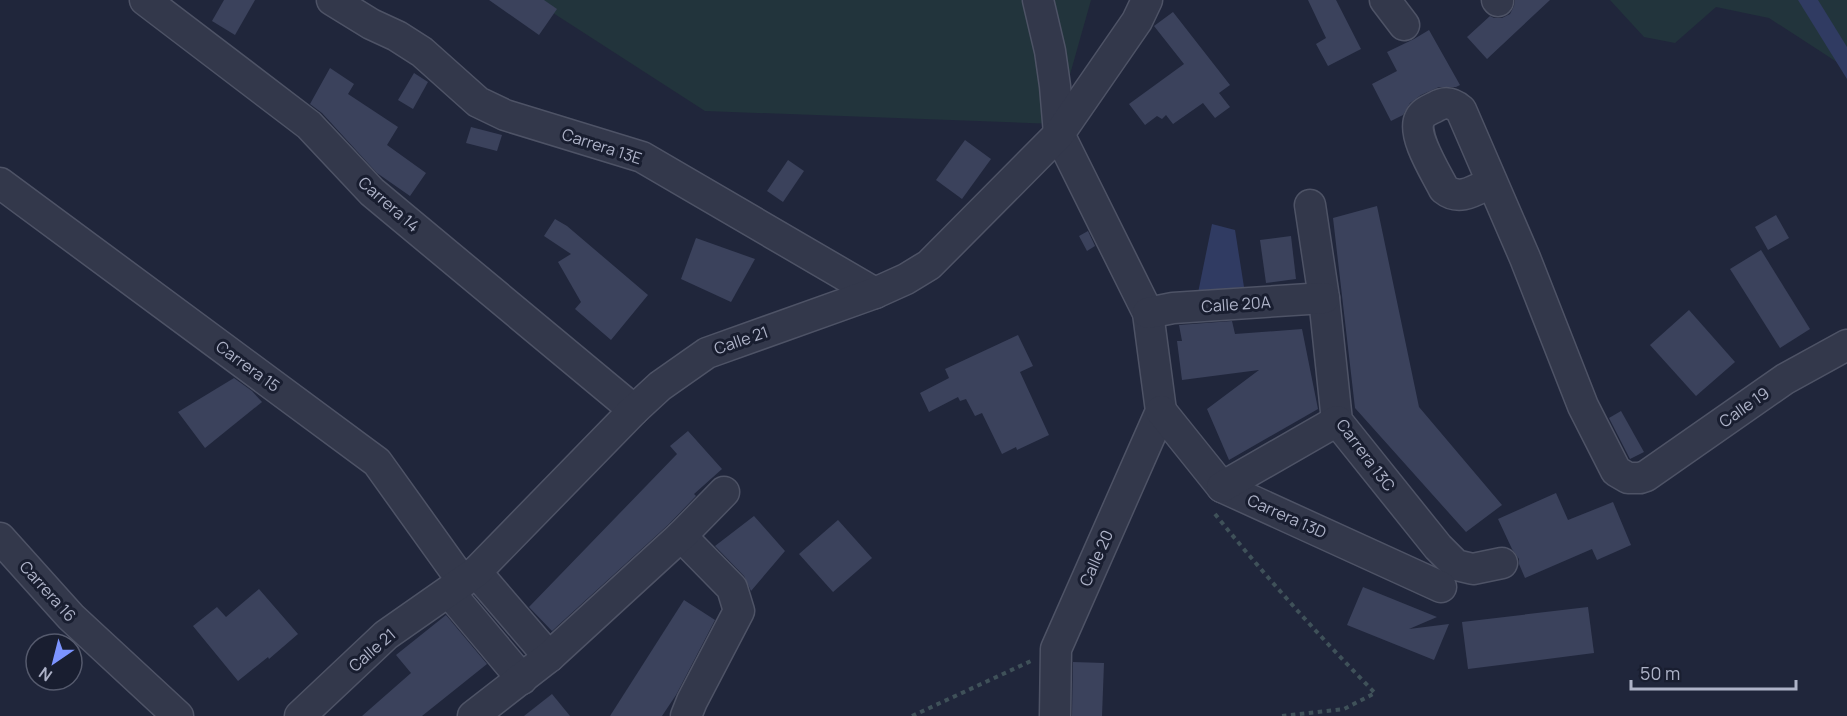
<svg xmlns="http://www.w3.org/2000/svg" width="1847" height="716" viewBox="0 0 1847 716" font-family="Manrope,sans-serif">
<rect width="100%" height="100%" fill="#20263b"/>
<!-- green -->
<g fill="#22343c">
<polygon points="533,0 1091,0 1056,124 705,111"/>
<polygon points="1610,0 1847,0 1847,65 1843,66 1769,18 1716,7 1675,43 1644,37"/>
</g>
<!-- water -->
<g fill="#303b62">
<polygon points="1798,0 1818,0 1847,47 1847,79"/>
<polygon points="1212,224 1235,230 1244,287 1198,293"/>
</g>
<!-- building -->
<g fill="#3b425c">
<polygon points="224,0 255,0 235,35 212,21"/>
<polygon points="489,0 544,0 557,9 539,35"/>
<polygon points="1308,0 1336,0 1361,49 1328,66 1316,44 1326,38"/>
<polygon points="1515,0 1550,0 1487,59 1467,37 1490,16 1494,18 1502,18 1510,14 1514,6"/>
<polygon points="1173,12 1230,85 1219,93 1230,107 1215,118 1203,103 1173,124 1166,115 1162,119 1157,116 1145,125 1129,104 1184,64 1154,26"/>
<polygon points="1429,30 1460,85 1456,87 1439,87 1421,95 1410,103 1403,115 1391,121 1372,84 1397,71 1387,52 1414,39"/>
<polygon points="330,68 354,84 348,94 398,127 387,145 426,173 410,196 377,173 322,113 310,104"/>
<polygon points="414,73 428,82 413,109 398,100"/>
<polygon points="471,127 502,135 497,151 466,143"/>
<polygon points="965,140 991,159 962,199 936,180"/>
<polygon points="788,160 804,171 783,202 767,191"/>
<polygon points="1377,206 1419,407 1502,505 1466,532 1355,408 1333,218"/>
<polygon points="1776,215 1789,238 1768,250 1755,227"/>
<polygon points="555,219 567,226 648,295 611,340 575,309 581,302 558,262 571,254 544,236"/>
<polygon points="1088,231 1095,246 1087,251 1079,236"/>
<polygon points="1291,236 1296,279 1266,283 1260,240"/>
<polygon points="696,238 755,259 731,302 681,279"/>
<polygon points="1761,250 1810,329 1780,348 1730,269"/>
<polygon points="1689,310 1735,362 1696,396 1650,345"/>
<polygon points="1232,321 1235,334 1302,329 1318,409 1229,460 1207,409 1259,370 1182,380 1177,341 1182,341 1179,325"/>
<polygon points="1018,335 1033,366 1020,372 1049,435 1017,450 1016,447 1002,454 982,413 975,416 966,399 960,401 958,397 929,412 920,393 949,378 945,369"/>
<polygon points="234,378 252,391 262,402 205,448 178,412"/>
<polygon points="1621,411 1644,452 1630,459 1609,418"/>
<polygon points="688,431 722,469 694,494 696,496 669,524 552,631 529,607 677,454 670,446"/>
<polygon points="1556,493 1568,520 1613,502 1631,545 1597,560 1592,549 1525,578 1519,564 1519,559 1512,549 1498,519"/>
<polygon points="754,516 785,551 751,591 744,576 715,546"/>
<polygon points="838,520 872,558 833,592 799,554"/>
<polygon points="1363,587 1437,617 1409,629 1449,624 1434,660 1347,625"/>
<polygon points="259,589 298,634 269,659 268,657 238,681 193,626 217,607 226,617"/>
<polygon points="684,600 715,620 676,695 662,716 610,716"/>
<polygon points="1588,607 1594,653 1468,669 1462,622"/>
<polygon points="446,615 487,664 422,716 362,716 411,673 396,655"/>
<polygon points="1073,662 1104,663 1102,716 1072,716"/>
<polygon points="552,694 570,716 524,716"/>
</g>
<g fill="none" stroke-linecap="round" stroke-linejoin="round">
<defs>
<g id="minor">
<polyline points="145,0 309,125 372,192 634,410"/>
<polyline points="332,0 371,24 397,36 422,52 478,102 505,115 642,157 875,293"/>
<polyline points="1038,0 1050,51 1055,86 1059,134 1148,313 1161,411 1056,649 1055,716"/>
<polyline points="1385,0 1404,25"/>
<polyline points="1497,0 1498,1"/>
<path d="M1492,182C1475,190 1460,202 1444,189C1436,173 1411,134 1420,118C1423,112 1429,110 1435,107C1445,101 1452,102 1461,110L1525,258L1583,406L1616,471L1628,478H1640L1646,476L1785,379L1847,345"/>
<polyline points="0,183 377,462 463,582"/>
<polyline points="1310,205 1324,298 1337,421 1438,547 1456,565 1473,569 1502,563"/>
<polyline points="1148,313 1173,308 1324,298"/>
<polyline points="1161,411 1222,487 1441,587"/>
<polyline points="1222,487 1337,421"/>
<polyline points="681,536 732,588 739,611 692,701 686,716"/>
<polyline points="0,538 71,617 178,716"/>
<polyline points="476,572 549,657"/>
<polyline points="449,592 522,679"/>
<polyline points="300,716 386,635 476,572 634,410 660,386 707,353 875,293 906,279 929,265 1059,134 1137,21 1147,0"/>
<polyline points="473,716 549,657 681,536 724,492"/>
</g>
</defs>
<!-- minor casing -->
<use href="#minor" stroke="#4e5366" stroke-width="33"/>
<!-- path -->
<g stroke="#3f5159" stroke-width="4" stroke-dasharray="4.5 4.5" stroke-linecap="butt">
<path d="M1215,514C1265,576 1319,636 1375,693L1344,709L1282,716"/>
<polyline points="912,716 1031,661"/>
</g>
<!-- minor -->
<use href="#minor" stroke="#33384b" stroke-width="30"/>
</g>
<g text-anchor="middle" stroke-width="6" stroke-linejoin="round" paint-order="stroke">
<!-- street labels -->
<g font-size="16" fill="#aeb3c8" stroke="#191e30">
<text transform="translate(602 146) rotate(18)" y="6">Carrera 13E</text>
<text transform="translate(389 204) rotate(41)" y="6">Carrera 14</text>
<text transform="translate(1236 304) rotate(-4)" y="6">Calle 20A</text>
<text transform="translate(741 340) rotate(-19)" y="6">Calle 21</text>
<text transform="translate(248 366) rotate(36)" y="6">Carrera 15</text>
<text transform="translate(1744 407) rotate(-35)" y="6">Calle 19</text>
<text transform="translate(1366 455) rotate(53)" y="6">Carrera 13C</text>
<text transform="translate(1287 516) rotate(24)" y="6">Carrera 13D</text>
<text transform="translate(1096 558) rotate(-66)" y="6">Calle 20</text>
<text transform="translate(48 591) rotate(48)" y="6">Carrera 16</text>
<text transform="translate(372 650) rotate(-41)" y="6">Calle 21</text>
</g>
</g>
<!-- north arrow -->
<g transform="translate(54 662) rotate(215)"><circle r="28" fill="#191e30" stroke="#555a6d" stroke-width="1.5"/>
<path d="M0-4.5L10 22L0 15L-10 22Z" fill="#7c94ff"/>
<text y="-9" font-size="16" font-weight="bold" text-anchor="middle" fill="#aeb3c8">N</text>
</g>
<!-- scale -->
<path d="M1631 680v9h165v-9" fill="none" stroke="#aeb3c8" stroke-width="3"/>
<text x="1640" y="680" font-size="18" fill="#aeb3c8" stroke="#191e30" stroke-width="4.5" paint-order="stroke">50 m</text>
</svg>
